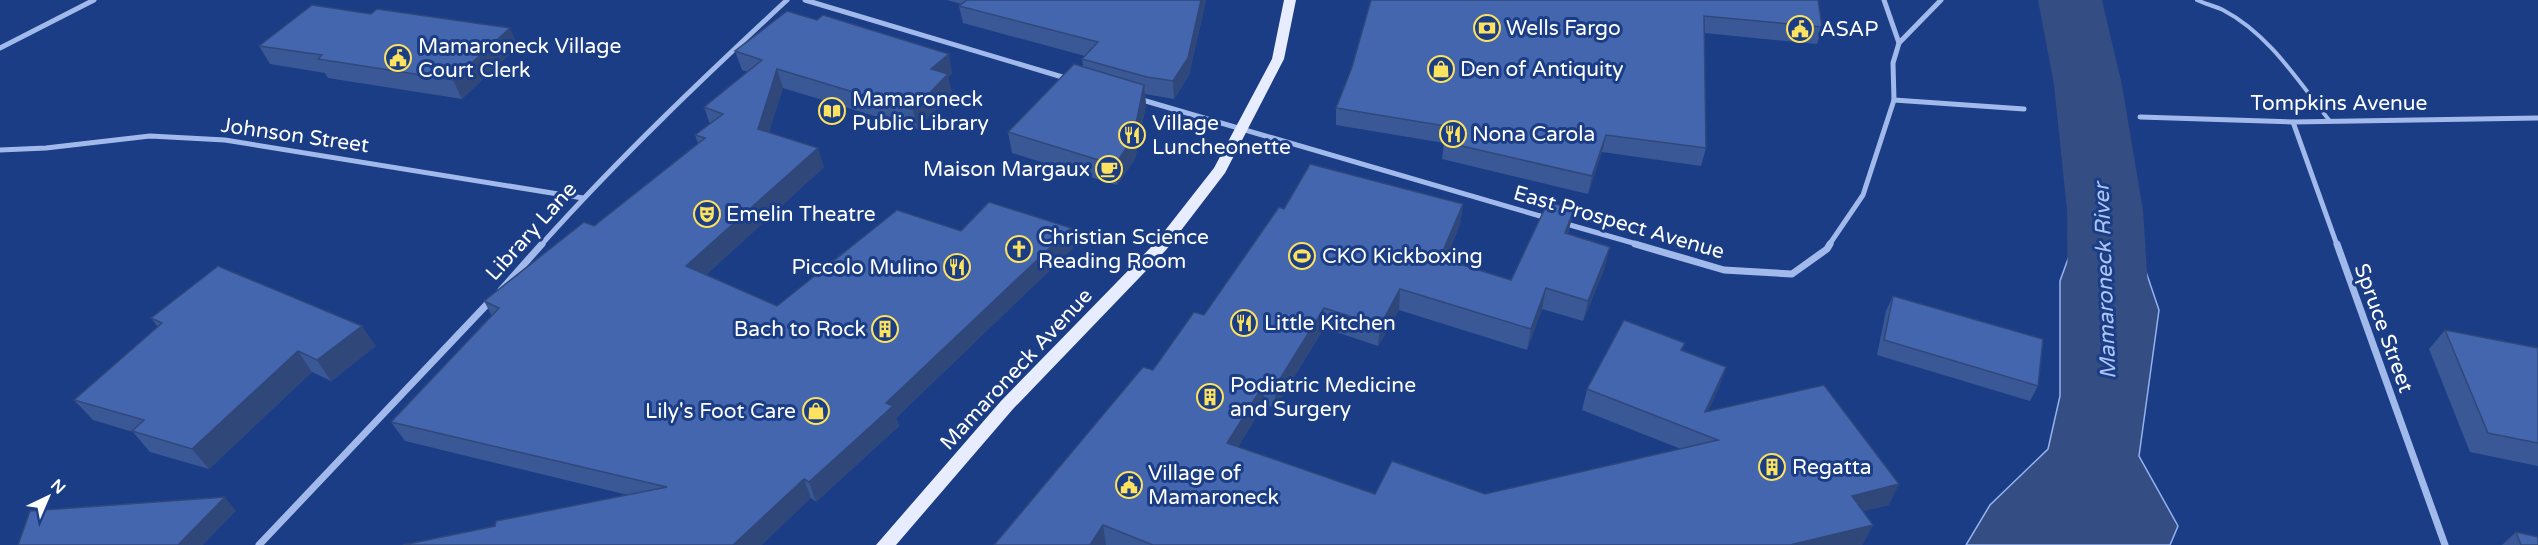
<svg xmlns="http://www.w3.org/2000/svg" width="2538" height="545" viewBox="0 0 2538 545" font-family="'Varela Round',sans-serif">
<rect width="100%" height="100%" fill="#1b3d86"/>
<!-- water -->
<polygon fill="#344d83" stroke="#95b3ee" stroke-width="1.5" points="2124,207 2159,310 2139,456 2178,526 2170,545 1966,545 1990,505 2048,449 2060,396 2060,281 2085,212"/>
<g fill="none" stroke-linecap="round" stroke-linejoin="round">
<!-- river -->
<polygon fill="#344d83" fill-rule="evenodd" points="2038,0 2102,0 2122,85 2143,210 2150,318 2138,339 2109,348 2080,339 2068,318 2067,210 2054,85"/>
<!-- service -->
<path stroke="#a2baeb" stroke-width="4" d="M2197,0C2205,4 2215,6 2223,10C2269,34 2298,81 2329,120"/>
<!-- minor-far1 -->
<g stroke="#a2baeb" stroke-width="5">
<polyline points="805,0 1069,79"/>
<polyline points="1884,0 1899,43"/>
<polyline points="0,48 94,0"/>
<polyline points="1139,99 1547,218"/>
<polyline points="1894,100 2024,109"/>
<polyline points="2140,117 2293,122 2538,118"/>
<polyline points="2293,122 2337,245"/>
<polyline points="0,150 46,148 150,136 225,140 583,198"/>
<polyline points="1563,223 1640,245"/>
<path d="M541,245C618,159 702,79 787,0"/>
<polyline points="1829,245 1863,195 1894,100 1893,63 1899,43 1941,0"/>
</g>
<!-- minor -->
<g stroke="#a2baeb" stroke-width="7">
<polyline points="1635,244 1724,270 1792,274 1827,249 1830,244"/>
<polyline points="2337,244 2445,545"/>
<polyline points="501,290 542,244"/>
<polyline points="259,545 492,299"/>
</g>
<!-- primary -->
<polygon fill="#e7edff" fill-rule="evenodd" points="1284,0 1296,0 1284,59 1225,173 1166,250 1013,409 896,545 876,545 1001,401 1156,242 1214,168 1272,59"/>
</g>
<!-- wall -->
<g fill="#3a5896">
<polygon points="947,0 1206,0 1189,75 1174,99 1145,94 1146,105 1135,159 1117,185 1012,153 1008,132 1083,67 1082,59 1085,56 963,23 959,6 961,4"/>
<polygon points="1371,0 1818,0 1822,27 1817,44 1704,33 1706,148 1701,166 1602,152 1588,194 1442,159 1444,143 1336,125 1336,108 1352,67"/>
<polygon points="259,46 518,46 462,99 328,78 325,73 270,64"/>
<polygon points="735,51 952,73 948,77 952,93 917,129 783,88 769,132 824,167 706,275 777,306 961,231 1073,248 896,418 899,426 816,502 811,498 495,526 628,495 405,441 391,422 492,316 484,301 594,226 698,143 695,135 710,124 704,107 748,72 742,70"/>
<polygon points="1463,204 1460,224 1446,259 1511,280 1574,209 1568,234 1605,267 1583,321 1542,309 1527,350 1399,310 1378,346 1324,328 1275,408 1264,404 1238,447 1375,494 1485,494 1681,449 1582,410 1587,389 1682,351 1726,367 1719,387 1708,411 1889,505 1863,511 1873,525 1862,545 994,545 1204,315 1284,209"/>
<polygon points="1893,296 2038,386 2030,401 1877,355 1886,311"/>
<polygon points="151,318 376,346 331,381 312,372 209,469 150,452 133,432 93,420 74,400 158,327"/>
<polygon points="2445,330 2538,348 2538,466 2470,452 2429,349"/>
<polygon points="2516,532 2538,545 2502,545"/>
</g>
<!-- shaded-wall -->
<g fill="#30477a">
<polygon points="1201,0 1206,0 1189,75 1174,99 1173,81"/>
<polygon points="510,28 518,46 462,99 453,80"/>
<polygon points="949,54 952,73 948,77 952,93 917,129 913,110 931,69"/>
<polygon points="777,69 783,88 764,148 758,129"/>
<polygon points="1144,85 1146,105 1135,159 1117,185 1115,165"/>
<polygon points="1606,135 1602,152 1588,194 1592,176"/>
<polygon points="818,148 824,167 694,286 686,266"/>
<polygon points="1463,204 1460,224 1438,278 1440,258"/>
<polygon points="1574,209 1569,229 1561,254 1565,233"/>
<polygon points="1071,228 1073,248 896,418 899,426 816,502 809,482 886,403"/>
<polygon points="1610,247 1605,267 1583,321 1588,301"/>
<polygon points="1546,288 1542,309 1527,350 1531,329"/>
<polygon points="1400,289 1399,310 1378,346 1380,326"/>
<polygon points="1324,308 1324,328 1275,408 1275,387"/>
<polygon points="362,326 376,346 331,381 317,360"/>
<polygon points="298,351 312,372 209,469 192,449"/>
<polygon points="1726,367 1719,387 1698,433 1705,412"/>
<polygon points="1264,384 1264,404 1228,464 1227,443"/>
<polygon points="804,479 811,498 762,545 733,545"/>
<polygon points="1899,484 1889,505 1843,516 1852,496"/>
<polygon points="225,497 236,511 203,545 178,545"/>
<polygon points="1103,525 1106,545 1090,545"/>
<polygon points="1873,525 1862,545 1790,545"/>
</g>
<!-- building -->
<g fill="#4466af" stroke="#30477a" stroke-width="1.5">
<polygon points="967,0 1201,0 1188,58 1173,81 1147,77 1082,59 1098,42 959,6"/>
<polygon points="1371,0 1818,0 1822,27 1704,16 1706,148 1606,135 1592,176 1444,142 1446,126 1336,108 1352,67"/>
<polygon points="312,5 371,14 377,9 510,28 453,80 318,59 322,55 259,46"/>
<polygon points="787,11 817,20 823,15 949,54 931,69 948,74 913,110 777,69 758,129 818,148 686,266 777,306 897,210 961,231 989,202 1071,228 886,403 893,406 809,482 804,479 733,545 403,545 495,526 496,521 667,487 391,422 499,308 484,301 584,222 594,226 705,138 695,135 723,114 704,107 762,60 735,51"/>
<polygon points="1074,64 1144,85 1133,138 1115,165 1008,132"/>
<polygon points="1310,164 1463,204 1440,258 1511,280 1548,202 1574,209 1565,233 1610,247 1588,301 1546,288 1531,329 1400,289 1380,326 1324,308 1275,387 1264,384 1227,443 1375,494 1392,461 1485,494 1718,440 1587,389 1624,320 1685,343 1681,350 1726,367 1705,412 1824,385 1899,484 1852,496 1873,525 1790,545 1153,545 1103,525 1090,545 994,545 1143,367 1153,370 1194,312 1204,315 1279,207 1284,209"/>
<polygon points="218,266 362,326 317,360 298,351 192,449 132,431 144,420 74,400 162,323 151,318"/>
<polygon points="1893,296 2043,339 2038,386 1884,340"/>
<polygon points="2445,330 2538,348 2538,443 2488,433"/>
<polygon points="225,497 178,545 18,545 30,511"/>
<polygon points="2516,532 2538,537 2538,545 2521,545"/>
</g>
<!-- icons -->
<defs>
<symbol id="bank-ring" viewBox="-11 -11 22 22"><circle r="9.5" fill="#1b3d86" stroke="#fde25f" stroke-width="1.5"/><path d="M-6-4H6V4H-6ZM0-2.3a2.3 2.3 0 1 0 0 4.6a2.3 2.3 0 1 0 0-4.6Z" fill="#fde25f"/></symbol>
<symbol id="civic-ring" viewBox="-11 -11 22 22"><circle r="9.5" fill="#1b3d86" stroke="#fde25f" stroke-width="1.5"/><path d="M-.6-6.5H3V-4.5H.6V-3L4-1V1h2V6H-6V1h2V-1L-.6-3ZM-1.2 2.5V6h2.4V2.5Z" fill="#fde25f"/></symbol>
<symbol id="shop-ring" viewBox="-11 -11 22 22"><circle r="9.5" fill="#1b3d86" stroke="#fde25f" stroke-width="1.5"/><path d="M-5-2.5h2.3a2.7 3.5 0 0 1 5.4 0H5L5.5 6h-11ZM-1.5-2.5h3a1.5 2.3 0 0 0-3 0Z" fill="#fde25f"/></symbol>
<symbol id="library-ring" viewBox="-11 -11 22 22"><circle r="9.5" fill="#1b3d86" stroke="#fde25f" stroke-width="1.5"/><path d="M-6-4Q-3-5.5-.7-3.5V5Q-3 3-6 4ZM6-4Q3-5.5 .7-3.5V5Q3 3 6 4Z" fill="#fde25f"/></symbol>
<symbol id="restaurant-ring" viewBox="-11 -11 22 22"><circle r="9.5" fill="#1b3d86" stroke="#fde25f" stroke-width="1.5"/><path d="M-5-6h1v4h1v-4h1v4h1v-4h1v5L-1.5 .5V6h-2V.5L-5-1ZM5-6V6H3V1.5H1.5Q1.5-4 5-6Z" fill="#fde25f"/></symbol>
<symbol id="cafe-ring" viewBox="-11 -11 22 22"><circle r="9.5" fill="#1b3d86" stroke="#fde25f" stroke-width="1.5"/><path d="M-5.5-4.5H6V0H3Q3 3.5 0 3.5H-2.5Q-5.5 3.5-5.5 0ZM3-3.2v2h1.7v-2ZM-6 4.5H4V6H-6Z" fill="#fde25f"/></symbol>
<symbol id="theatre-ring" viewBox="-11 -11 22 22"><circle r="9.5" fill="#1b3d86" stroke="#fde25f" stroke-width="1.5"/><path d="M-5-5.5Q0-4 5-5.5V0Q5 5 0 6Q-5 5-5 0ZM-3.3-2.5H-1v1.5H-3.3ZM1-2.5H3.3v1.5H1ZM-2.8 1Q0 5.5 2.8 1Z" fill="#fde25f"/></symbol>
<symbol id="church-ring" viewBox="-11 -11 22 22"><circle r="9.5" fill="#1b3d86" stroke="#fde25f" stroke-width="1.5"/><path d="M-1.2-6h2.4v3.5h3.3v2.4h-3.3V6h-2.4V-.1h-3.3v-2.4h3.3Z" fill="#fde25f"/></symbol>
<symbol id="stadium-ring" viewBox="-11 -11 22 22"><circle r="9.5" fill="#1b3d86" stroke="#fde25f" stroke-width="1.5"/><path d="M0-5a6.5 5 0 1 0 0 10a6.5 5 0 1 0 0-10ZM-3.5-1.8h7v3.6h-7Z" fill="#fde25f"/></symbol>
<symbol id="building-ring" viewBox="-11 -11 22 22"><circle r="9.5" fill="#1b3d86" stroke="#fde25f" stroke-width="1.5"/><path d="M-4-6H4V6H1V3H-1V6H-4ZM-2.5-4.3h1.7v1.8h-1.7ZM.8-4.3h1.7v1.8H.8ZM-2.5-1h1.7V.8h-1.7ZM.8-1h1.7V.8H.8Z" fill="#fde25f"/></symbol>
</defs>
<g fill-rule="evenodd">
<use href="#bank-ring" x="1472" y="13" width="30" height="30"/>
<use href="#civic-ring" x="1785" y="14" width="30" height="30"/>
<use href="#civic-ring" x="383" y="43" width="30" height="30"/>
<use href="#shop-ring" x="1426" y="54" width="30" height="30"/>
<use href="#library-ring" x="817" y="96" width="30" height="30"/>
<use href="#restaurant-ring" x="1438" y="119" width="30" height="30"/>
<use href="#restaurant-ring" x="1117" y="120" width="30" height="30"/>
<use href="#cafe-ring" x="1094" y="154" width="30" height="30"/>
<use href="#theatre-ring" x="692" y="199" width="30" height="30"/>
<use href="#church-ring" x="1004" y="234" width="30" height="30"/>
<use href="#stadium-ring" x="1287" y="241" width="30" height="30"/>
<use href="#restaurant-ring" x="942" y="252" width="30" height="30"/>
<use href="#restaurant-ring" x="1229" y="308" width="30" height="30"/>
<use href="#building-ring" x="870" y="314" width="30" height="30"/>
<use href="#building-ring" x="1195" y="382" width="30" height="30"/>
<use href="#shop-ring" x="801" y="396" width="30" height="30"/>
<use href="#building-ring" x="1757" y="452" width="30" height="30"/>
<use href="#civic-ring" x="1114" y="470" width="30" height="30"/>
</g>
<g text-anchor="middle" stroke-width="6" stroke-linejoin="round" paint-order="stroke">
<!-- poi labels -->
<g font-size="21" fill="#fff" stroke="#1b3d86" text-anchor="start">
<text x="1506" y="35">Wells Fargo</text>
<text x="1820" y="36">ASAP</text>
<text x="418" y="53">Mamaroneck Village<tspan x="418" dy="24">Court Clerk</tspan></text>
<text x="1460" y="76">Den of Antiquity</text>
<text x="852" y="106">Mamaroneck<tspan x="852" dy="24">Public Library</tspan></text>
<text x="1152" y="130">Village<tspan x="1152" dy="24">Luncheonette</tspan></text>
<text x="1472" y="141">Nona Carola</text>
<text x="1090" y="176" text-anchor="end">Maison Margaux</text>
<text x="726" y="221">Emelin Theatre</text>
<text x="1038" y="244">Christian Science<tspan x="1038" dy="24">Reading Room</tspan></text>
<text x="1322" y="263">CKO Kickboxing</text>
<text x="938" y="274" text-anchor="end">Piccolo Mulino</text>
<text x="1264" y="330">Little Kitchen</text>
<text x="866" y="336" text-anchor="end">Bach to Rock</text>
<text x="1230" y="392">Podiatric Medicine<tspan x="1230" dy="24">and Surgery</tspan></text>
<text x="796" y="418" text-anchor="end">Lily's Foot Care</text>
<text x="1792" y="474">Regatta</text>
<text x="1148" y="480">Village of<tspan x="1148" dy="24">Mamaroneck</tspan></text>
</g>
<!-- street labels -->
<g font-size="21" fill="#fff" stroke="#1b3d86">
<text x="2339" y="110">Tompkins Avenue</text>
<text transform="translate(295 135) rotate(8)" y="7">Johnson Street</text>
<text transform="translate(1619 222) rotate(16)" y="7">East Prospect Avenue</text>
<text transform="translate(531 231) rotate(-48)" y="7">Library Lane</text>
<text transform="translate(2384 328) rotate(70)" y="7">Spruce Street</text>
<text transform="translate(1016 369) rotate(-47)" y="7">Mamaroneck Avenue</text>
</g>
<!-- water labels -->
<g font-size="22" font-style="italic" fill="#aec5f3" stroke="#1b3d86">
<text transform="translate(2104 281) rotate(-92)" y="8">Mamaroneck River</text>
</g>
</g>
<!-- north arrow -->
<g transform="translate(48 497) rotate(44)" stroke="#1b3d86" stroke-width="4.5" paint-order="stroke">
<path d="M0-4.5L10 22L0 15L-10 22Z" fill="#ffffff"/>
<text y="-9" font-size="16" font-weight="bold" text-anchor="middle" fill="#ffffff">N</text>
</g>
</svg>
